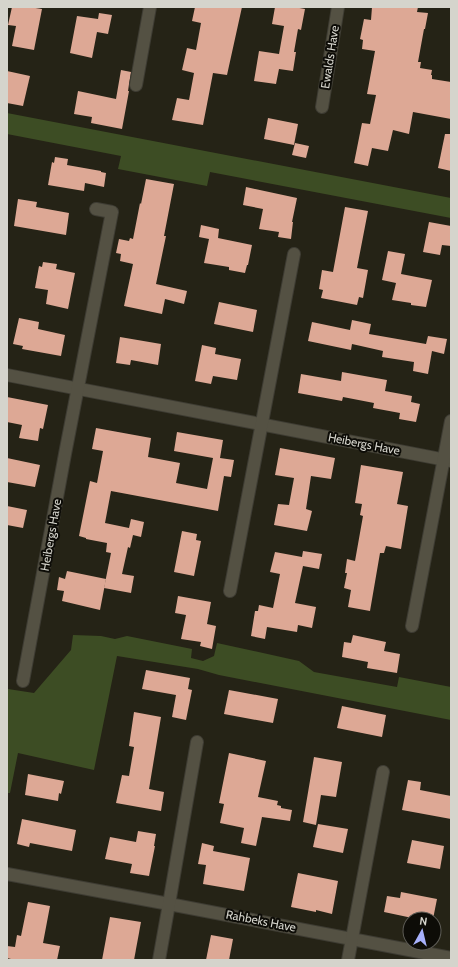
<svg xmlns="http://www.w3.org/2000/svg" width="458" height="967" viewBox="0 0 458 967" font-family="Cabin,sans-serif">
<rect width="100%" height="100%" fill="#252316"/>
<!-- green -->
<g fill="#3d4d24">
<polygon points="7,113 451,198 451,218 210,172 207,186 118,169 121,156 7,134"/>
<polygon points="73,635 101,636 115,639 127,636 192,649 191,658 203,661 214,656 217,643 299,661 314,672 397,687 399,677 451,687 451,720 219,675 198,669 117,656 94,770 18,753 10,793 7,793 7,695 8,689 34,693 71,650"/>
</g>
<!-- building -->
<g fill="#dda895">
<polygon points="12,7 29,7 42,9 34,50 12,46 16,26 8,25"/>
<polygon points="195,7 242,7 227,75 213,73 203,125 172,120 177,98 189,100 194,73 182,70 187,48 196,50 201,23 192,21"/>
<polygon points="275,7 294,7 305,9 301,30 298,29 294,52 296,52 293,71 279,69 276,84 254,81 259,51 279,54 284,26 272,24"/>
<polygon points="372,7 418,7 417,12 428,13 425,29 424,29 418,62 421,62 420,68 432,70 431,75 432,75 432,79 451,82 451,119 413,112 409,134 393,130 388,151 372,148 368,166 354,163 362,123 370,124 376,95 367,94 375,51 362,49 363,40 360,39 364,19 371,20"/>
<polygon points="99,13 112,15 108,34 97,32 92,58 70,53 77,16 98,19"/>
<polygon points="121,70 131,72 129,84 128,91 129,91 122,129 91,123 92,117 74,114 78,91 116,99"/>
<polygon points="7,71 30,76 23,106 7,103"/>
<polygon points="268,118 298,124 294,145 264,139"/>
<polygon points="445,134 451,134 451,171 438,168"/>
<polygon points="295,143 309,146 306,158 292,155"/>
<polygon points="55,157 68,159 67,165 101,171 101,172 106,173 104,187 85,183 84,191 48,185 52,162 54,163"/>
<polygon points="146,179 174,184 164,236 166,236 156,284 187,291 184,304 165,299 162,314 124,306 133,264 120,261 121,254 116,253 119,239 129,241 130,238 133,239 140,203 141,204"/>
<polygon points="246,187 297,198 292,222 293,222 291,239 278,237 279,232 259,229 263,209 243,205"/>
<polygon points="18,199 37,202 36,207 69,213 66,235 14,226"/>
<polygon points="345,207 368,211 357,268 368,270 363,298 359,297 357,305 321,298 323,290 319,289 322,270 333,272"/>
<polygon points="429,222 451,226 451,246 442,245 440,255 423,252"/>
<polygon points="201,225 219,229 218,238 252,245 248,265 247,265 245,273 229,270 229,267 204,263 209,239 199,237"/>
<polygon points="388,251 405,254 401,274 432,280 426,307 411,305 411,303 392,300 396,283 382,280"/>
<polygon points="43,262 57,264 56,269 75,273 68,309 46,304 48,290 35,288 39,266 42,267"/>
<polygon points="219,302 257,310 253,332 214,324"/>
<polygon points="19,318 39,322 38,329 65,335 61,356 22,349 23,346 13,344"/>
<polygon points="352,320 371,324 369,334 426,344 428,336 447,339 444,354 432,351 428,374 413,371 414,362 382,357 383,351 352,344 351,350 308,341 312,322 350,330"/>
<polygon points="120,337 161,344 158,365 131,360 130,365 116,363"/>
<polygon points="202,345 216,348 215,354 241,359 237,380 213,376 211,384 195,381"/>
<polygon points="342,372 387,380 385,391 412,396 411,402 420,404 416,422 399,419 400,413 373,408 374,403 343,397 342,401 298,393 301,374 341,381"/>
<polygon points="7,397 48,405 43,429 40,428 38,441 19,438 22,425 7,422"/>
<polygon points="96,428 151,438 148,457 180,463 176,483 207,489 213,458 174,451 177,432 223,440 220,458 234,460 231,477 224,476 218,511 111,491 105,523 129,528 131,519 144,522 141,537 133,535 130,548 128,547 122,574 134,576 131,593 104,588 111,553 106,552 107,543 86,539 86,538 79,536 90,481 97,483 103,451 92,449"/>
<polygon points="280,448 335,458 331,479 311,476 306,509 312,511 307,531 274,525 278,504 289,505 294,478 275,475"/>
<polygon points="7,458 40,465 35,487 7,482"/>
<polygon points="361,465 403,472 397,504 408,506 401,549 386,546 384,553 380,553 370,611 348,607 351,590 344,588 347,573 345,573 347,559 355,561 363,516 360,515 362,504 355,503"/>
<polygon points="7,506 27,510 23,528 7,525"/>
<polygon points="182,531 197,534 196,540 201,541 194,576 174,572"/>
<polygon points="303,551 322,554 319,569 303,566 295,603 316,607 312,628 298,625 297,632 267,627 265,639 251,636 255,611 258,611 259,605 273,608 280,574 270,572 275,552 302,557"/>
<polygon points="67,571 106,579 100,610 62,601 64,591 57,590 59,577 65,579"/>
<polygon points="178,596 211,602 207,624 216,626 212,649 200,646 201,642 181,639 186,615 175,613"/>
<polygon points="353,635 386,642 384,651 400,654 397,673 367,668 368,662 342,657 344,642 351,643"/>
<polygon points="146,670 190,678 188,689 192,690 186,720 172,717 176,695 142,689"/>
<polygon points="229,690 278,699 273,723 224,714"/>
<polygon points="342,706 386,715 382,737 337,728"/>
<polygon points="134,712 161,717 149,789 164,792 161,811 116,803 122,775 129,776 134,747 129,746"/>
<polygon points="229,753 266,761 258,797 278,801 277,805 281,806 281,808 292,810 290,821 262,817 256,846 241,843 244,828 220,823 224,804 219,803"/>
<polygon points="314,757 342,762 336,797 321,795 316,825 303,822"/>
<polygon points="28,774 64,781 61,794 59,793 58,801 25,795"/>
<polygon points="408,780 421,782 420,790 451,796 451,819 402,810"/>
<polygon points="22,819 76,830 72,851 30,843 29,847 17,844"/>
<polygon points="318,824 348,829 343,853 313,847"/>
<polygon points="138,831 156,834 154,846 155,846 149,876 130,873 132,864 105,859 110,837 136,842"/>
<polygon points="412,840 444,846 440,869 407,863"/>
<polygon points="202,843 214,846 213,851 250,858 244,891 203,884 206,865 198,864"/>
<polygon points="298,873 338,881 332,914 316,910 316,912 291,907"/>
<polygon points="401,892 437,899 433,919 417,919 384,912 387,896 400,898"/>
<polygon points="28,902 50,906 43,943 60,946 57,960 15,960 7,958 7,946 15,947 17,935 21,936"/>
<polygon points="110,917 141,922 134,960 102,960"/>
<polygon points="211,935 233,939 229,960 206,960"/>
</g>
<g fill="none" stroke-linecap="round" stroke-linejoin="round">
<defs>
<g id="minor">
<polyline points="136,85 150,7"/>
<polyline points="322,107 338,7"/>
<polyline points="7,375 451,461"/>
<polyline points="230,591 294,254"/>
<polyline points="412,626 451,421"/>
<polyline points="23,681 65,454 112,212 96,209"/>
<polyline points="7,874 169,904 451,958"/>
<polyline points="159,960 169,904 197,742"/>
<polyline points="348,960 383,772"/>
</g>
</defs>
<!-- minor casing -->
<use href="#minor" stroke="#3e3c33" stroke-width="14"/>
<!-- minor -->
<use href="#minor" stroke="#545143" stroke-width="12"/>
</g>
<g text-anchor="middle" stroke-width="4" stroke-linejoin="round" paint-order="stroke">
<!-- street labels -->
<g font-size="12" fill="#d5d4cc" stroke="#0d0c07">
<text transform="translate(330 57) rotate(-81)" y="4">Ewalds Have</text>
<text transform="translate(364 444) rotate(11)" y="4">Heibergs Have</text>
<text transform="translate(51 535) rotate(-80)" y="4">Heibergs Have</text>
<text transform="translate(261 921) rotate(11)" y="4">Rahbeks Have</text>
</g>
</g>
<!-- border -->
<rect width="458" height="967" fill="none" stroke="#d5d4cc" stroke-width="16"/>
<!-- north arrow -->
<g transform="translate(422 931) rotate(8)"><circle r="19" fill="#0d0c07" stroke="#5d5c56"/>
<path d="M0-3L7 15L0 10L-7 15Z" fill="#a7b1fc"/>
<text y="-6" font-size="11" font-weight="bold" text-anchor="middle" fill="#d5d4cc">N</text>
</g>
</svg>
